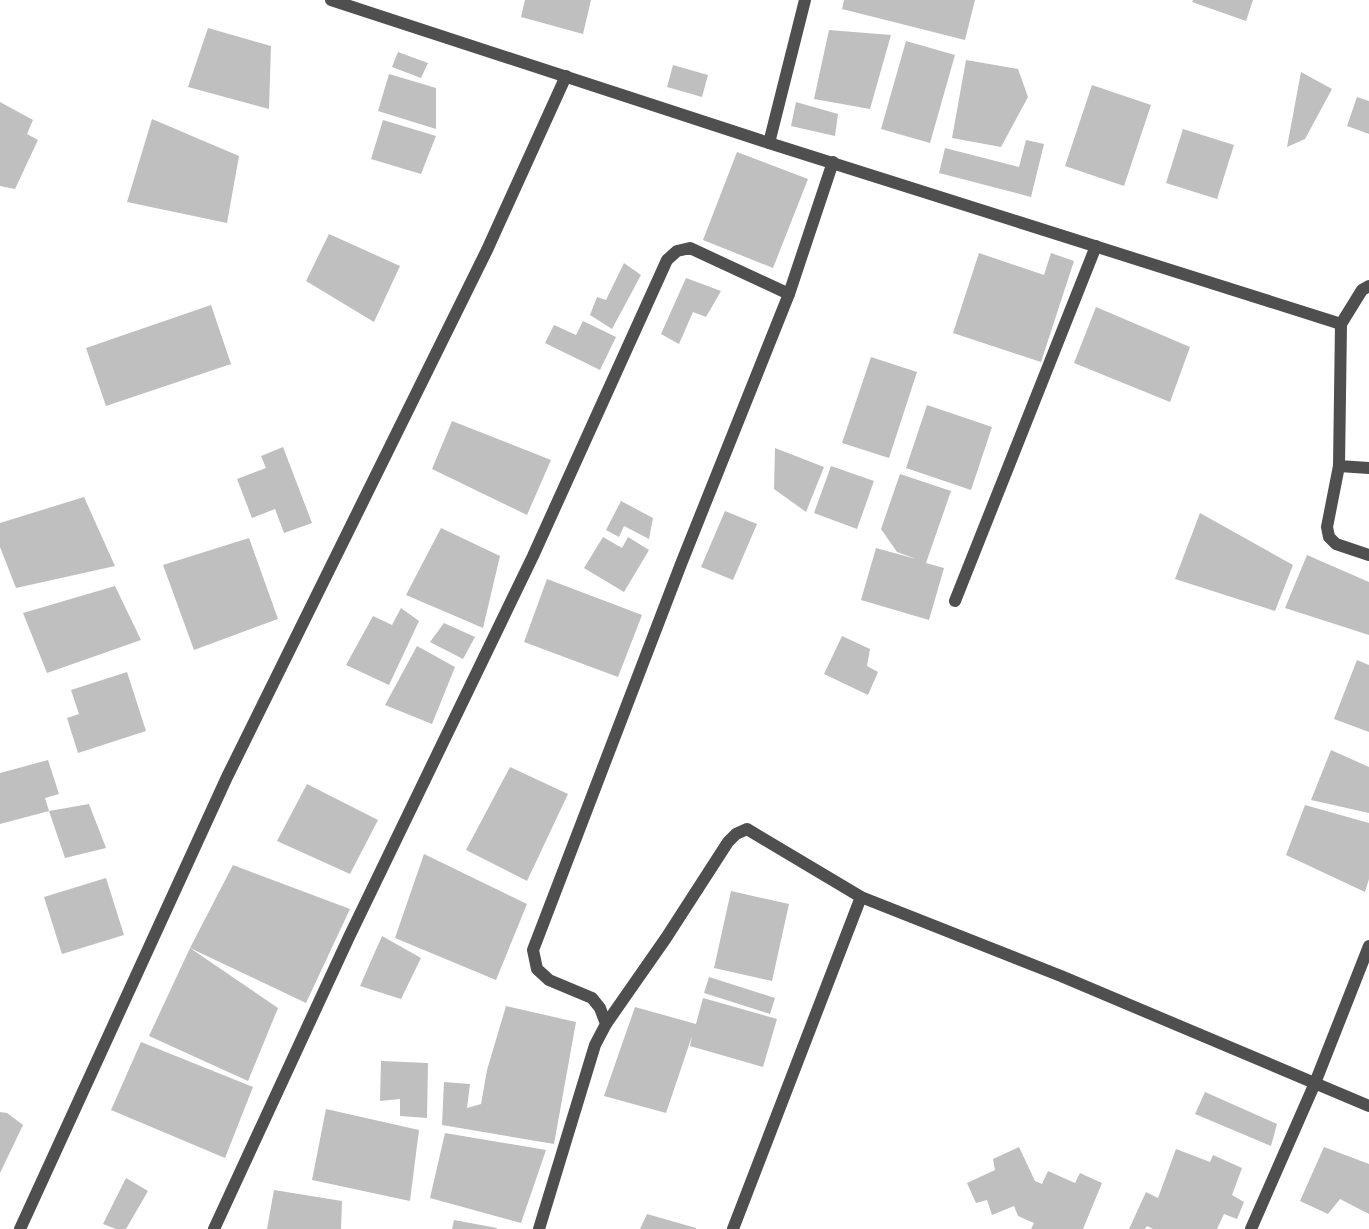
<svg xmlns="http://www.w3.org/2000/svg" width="1369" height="1229" viewBox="0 0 1369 1229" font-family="'Archivo Narrow',sans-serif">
<rect width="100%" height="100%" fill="#fff"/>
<!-- building -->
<g fill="#bfbfbf">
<polygon points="525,0 591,0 583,34 521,17"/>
<polygon points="844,0 975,0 965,40 842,9"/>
<polygon points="1193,0 1253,0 1246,21 1192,2"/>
<polygon points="208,28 271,46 269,109 188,87"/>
<polygon points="829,30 891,35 870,109 814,99"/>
<polygon points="906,41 955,55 930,143 881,129"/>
<polygon points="398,52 428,63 421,78 392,67"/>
<polygon points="966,60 1018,69 1028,97 1001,147 952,138"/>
<polygon points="673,65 708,75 702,97 667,87"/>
<polygon points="1301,72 1332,89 1305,139 1287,147"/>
<polygon points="389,74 436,88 436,129 378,111"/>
<polygon points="1092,85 1151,105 1124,186 1065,166"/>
<polygon points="1357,97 1369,101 1369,134 1347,126"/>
<polygon points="0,102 33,120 27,134 38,140 15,189 0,186"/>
<polygon points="796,102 838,114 835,136 791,126"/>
<polygon points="152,119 239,156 227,223 127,202"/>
<polygon points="383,120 436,136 421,174 371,159"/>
<polygon points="1183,129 1234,145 1217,199 1166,183"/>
<polygon points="1026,140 1044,144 1031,197 939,173 945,148 1019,167"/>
<polygon points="737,152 808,179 773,268 703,240"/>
<polygon points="329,234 400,266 374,322 306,281"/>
<polygon points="979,253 1044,275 1051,253 1074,261 1041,362 953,333"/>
<polygon points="624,263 641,275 612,329 590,315 597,297 606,300"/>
<polygon points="686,278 721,291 706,317 693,312 679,344 661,334"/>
<polygon points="211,305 231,364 106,406 86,348"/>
<polygon points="1096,307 1190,347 1170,402 1074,363"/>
<polygon points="583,321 616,337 600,370 545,343 554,325 576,335"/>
<polygon points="871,357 917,372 889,458 842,443"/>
<polygon points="927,405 992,427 971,490 906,468"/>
<polygon points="452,421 551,460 527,515 432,469"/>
<polygon points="283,447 312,523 284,533 275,509 252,518 237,479 266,468 261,456"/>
<polygon points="775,448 824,467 806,512 774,489"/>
<polygon points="831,466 874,481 857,529 814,513"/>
<polygon points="900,474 951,491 926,563 944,568 929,620 861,600 876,548 916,559 897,552 881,529"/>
<polygon points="84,497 115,566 16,588 0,547 0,523"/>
<polygon points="621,501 653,518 649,539 624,526 619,537 606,530"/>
<polygon points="725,511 757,524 733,580 701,567"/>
<polygon points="1200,513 1293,565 1275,611 1175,579"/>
<polygon points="441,528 500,556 483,628 406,595"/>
<polygon points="603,537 622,548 628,537 649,550 624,592 584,568"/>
<polygon points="249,538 278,619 194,650 163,565"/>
<polygon points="1307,555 1369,582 1369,635 1285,608"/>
<polygon points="547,579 642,615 618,677 524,642"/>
<polygon points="115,586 141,640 47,673 23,613"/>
<polygon points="401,608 419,621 389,685 346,665 373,616 392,625"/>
<polygon points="444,623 475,637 463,659 430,642"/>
<polygon points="842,636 870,649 867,666 878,672 868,695 824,674"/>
<polygon points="417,646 455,667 432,724 385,705"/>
<polygon points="1357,660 1369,665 1369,732 1334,719"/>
<polygon points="127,672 146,731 78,753 67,718 79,714 71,690"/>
<polygon points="1331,750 1369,767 1369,813 1311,800"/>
<polygon points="48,760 59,794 45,798 49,811 0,824 0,773"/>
<polygon points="510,767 568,794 527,881 466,850"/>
<polygon points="307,784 378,820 350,874 277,841"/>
<polygon points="89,804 106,848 65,858 49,811"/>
<polygon points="1305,805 1369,823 1369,879 1365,892 1286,855"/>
<polygon points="424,854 527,904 496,980 395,938"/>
<polygon points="233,865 350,909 306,1003 190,948"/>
<polygon points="106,878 124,935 62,954 44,897"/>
<polygon points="731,891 789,904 772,981 714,968"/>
<polygon points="382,936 421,958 401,999 360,986"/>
<polygon points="190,948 278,1008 248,1081 149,1036"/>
<polygon points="709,977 775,998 770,1014 704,993"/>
<polygon points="703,998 777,1019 763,1067 690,1046 692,1036 666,1113 604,1096 635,1007 696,1024"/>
<polygon points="506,1006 576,1022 554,1144 442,1125 444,1082 470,1084 467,1108 481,1104 487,1070"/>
<polygon points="141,1042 253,1087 225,1158 111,1110"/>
<polygon points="381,1061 428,1063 427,1118 400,1116 400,1099 380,1101"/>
<polygon points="1205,1092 1277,1124 1271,1146 1195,1114"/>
<polygon points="326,1109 419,1130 410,1201 312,1180"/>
<polygon points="0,1112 7,1113 23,1125 0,1173"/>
<polygon points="445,1133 546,1150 521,1223 430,1198"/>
<polygon points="1019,1147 1035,1181 1042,1184 1048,1171 1075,1183 1080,1173 1102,1183 1083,1229 1031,1229 1034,1223 1018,1216 1014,1206 992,1215 987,1200 976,1203 967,1183 995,1170 993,1159"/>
<polygon points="1324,1147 1369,1164 1369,1214 1340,1199 1328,1214 1300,1201"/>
<polygon points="1176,1149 1210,1162 1213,1155 1242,1168 1232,1195 1244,1202 1237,1219 1224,1214 1217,1229 1153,1229 1147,1226 1145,1229 1129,1229 1146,1192 1158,1198"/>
<polygon points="126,1178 148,1191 126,1229 116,1229 103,1224"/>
<polygon points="274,1190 342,1201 341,1229 267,1229"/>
<polygon points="647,1214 696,1228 696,1229 640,1229"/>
<polygon points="454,1220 497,1228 497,1229 452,1229"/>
</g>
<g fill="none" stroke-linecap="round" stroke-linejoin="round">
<!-- minor -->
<g stroke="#4f4f4f" stroke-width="12">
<polyline points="331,0 769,143 1341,324"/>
<polyline points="769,143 805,0"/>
<polyline points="1369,286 1362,290 1341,324 1339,466 1369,468"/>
<polyline points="1339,466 1327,527 1329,537 1336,544 1369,555"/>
<polyline points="955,601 1096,246"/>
<polyline points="606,1024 666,938 728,842 736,834 747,829 861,897 1061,976 1369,1106"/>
<polyline points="20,1229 227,777 487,250 566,76"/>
<polyline points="214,1229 349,937 533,556 667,260 677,251 690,248 789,294"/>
<polyline points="539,1229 595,1045 606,1024 600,1008 592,998 549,980 537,969 533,950 681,564 789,294 833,162"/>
<polyline points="733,1229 861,897"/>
<polyline points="1251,1229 1315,1083 1369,946"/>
</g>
</g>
</svg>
